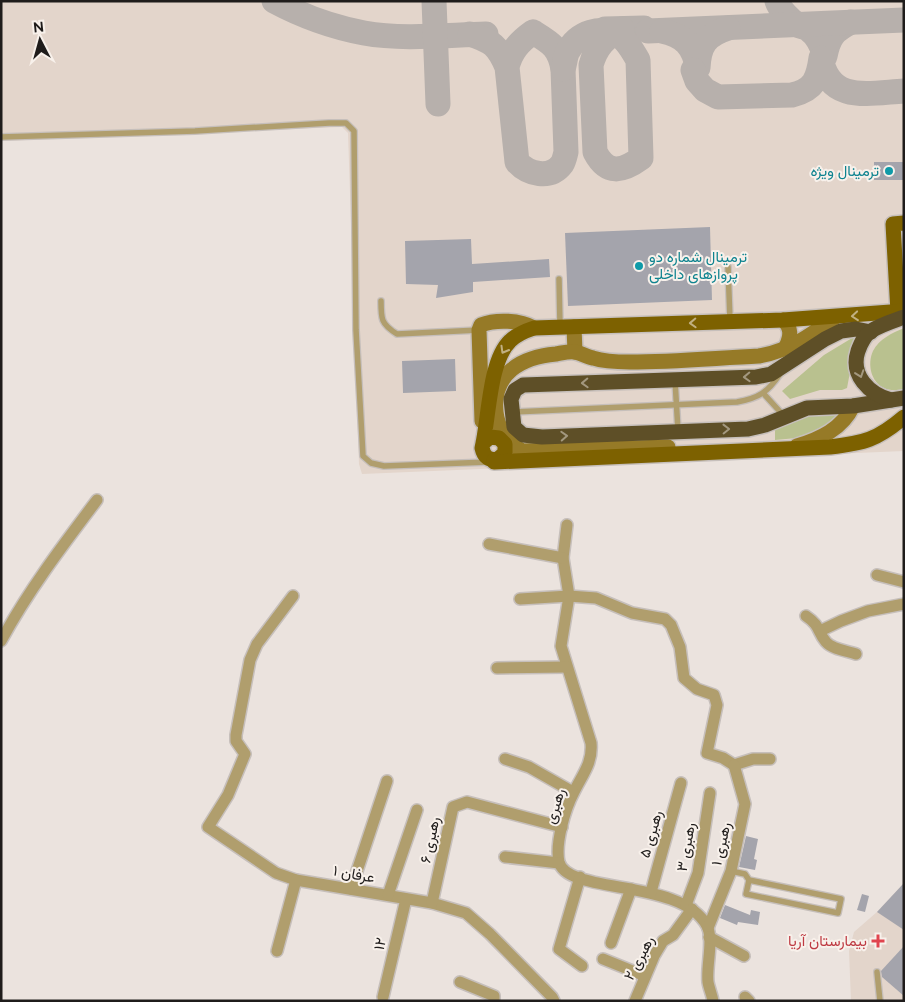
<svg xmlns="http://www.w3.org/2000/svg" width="905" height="1002" viewBox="0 0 905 1002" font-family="Raleway,Vazirmatn,sans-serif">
<rect width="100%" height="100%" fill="#ebe3de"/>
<!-- built -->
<g fill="#e3d5cb">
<polygon points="1,1 904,1 904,451 362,474 359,464 348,133 342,127 1,141"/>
<polygon points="904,883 904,1001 851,1001 849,951 854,932 877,912"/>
</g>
<!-- green -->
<g fill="#b9c18f">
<path d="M904,328V389C898,390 890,391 884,388C871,382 867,364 873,351C879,339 892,333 904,328Z"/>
<polygon points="857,335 847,388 842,390 820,390 790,399 782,391 824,355"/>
<polygon points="816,414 841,414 825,428 797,438 775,440 775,430 802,417"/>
</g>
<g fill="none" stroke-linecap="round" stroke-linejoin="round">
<!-- taxiway -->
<g stroke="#b7b0ac" stroke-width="25">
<path d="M274,1C302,16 332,27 364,33C403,40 446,35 486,34"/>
<polyline points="434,1 438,104"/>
<path d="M777,1C780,10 790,20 798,25C801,27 805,27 808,29C818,36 822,46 825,56C829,36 834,31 851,22"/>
<polyline points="605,29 644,28"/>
<polyline points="648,31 904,20"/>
<path d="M662,31C685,36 693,46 698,68C699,45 706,35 728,28"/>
<path d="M470,34C492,41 498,46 507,67L517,162C528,174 550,180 562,164C564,161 565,156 566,152L563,69C559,47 551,43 533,32C519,42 511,51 507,67"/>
<path d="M563,69C565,64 565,58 567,53C577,32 602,24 621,37C629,43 633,52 638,60L641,158C622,172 607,175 595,152L591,65C596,47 605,37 622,29"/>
<path d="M693,70L697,81L705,90L718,97L792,95C814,90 818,79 821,58C829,104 869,93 904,91"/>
</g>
</g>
<!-- building -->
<g fill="#a4a4ac">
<rect x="874" y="162" width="30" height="18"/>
<polygon points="710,227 712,300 568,306 565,233"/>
<polygon points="471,239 472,264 549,259 550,277 473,282 473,292 436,298 438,285 406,284 405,241"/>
<polygon points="455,359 456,391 403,393 402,361"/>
<polygon points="746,836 758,839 754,859 757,860 755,870 739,867"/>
<polygon points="904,883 904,930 877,912"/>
<polygon points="862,894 869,896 865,912 857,910"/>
<polygon points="725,905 750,915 751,910 760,912 758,925 738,922 737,925 720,918"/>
<polygon points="904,946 904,996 882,977 881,971"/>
</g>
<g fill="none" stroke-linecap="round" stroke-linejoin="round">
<defs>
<g id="lane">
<polyline points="1,137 195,131 329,123 346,123 354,131 356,330 363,456 371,463 384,466 489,462"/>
<polyline points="728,267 730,320"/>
<polyline points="559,279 560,325"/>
<path d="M381,301C381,319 381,324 397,334L479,330"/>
<polyline points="675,380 678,431"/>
<polyline points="764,394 784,416"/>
<path d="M513,412L737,402C759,398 768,392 780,374"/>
<polyline points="731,871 745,874 749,880 841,899 838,913 746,894 749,880"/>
<polyline points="877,972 880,1001"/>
</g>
<g id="street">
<path d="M567,525L563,558L569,596L561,646L591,743C593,763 582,775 574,792C565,809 555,843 559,862C567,895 682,878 707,926C714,940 706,966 708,982C709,988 712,995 713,1001"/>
<polyline points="489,544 563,558"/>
<polyline points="877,575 904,582"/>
<polyline points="293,596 257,644 250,660 236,735 236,741 245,754 228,795 208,827 276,873 296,880 432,903 466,913 490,934 552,997 554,1001"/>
<polyline points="520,599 569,596 596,598 632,613 665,619 671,625 680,647 684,678 697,689 714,695 717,705 707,753 723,758 734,765"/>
<path d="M806,616C821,626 817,632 826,642C832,649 847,651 856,654"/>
<polyline points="820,631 841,621 868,611 904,604"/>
<path d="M1,641C28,591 63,545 97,500"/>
<polyline points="497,668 567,667"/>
<polyline points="505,759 529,767 573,792"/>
<polyline points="734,765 753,759 770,759"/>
<polyline points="505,857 559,863"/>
<polyline points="580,877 559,949 582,966"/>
<polyline points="351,889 387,781"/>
<polyline points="651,892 681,783"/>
<polyline points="388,895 417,810"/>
<polyline points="432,903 453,807 467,802 562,827"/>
<polyline points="686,905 698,873 710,793"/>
<polyline points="708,928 731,871 745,804 734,765"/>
<polyline points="709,937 744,956"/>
<polyline points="611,943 631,889"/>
<polyline points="277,951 296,880"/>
<polyline points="603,959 645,976"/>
<polyline points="460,982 494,996 494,1001"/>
<polyline points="383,997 406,899"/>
<polyline points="745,997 749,1001"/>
<polyline points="635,1001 654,956 663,941 673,935 692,909"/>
</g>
<g id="secondary">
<path d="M783,320C792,328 791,336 786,347"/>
<polyline points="574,327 575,352"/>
<path d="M482,421L479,330L481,325C496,319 520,320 534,328"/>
<path d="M797,446C820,439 842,429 853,406"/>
<path d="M668,447L522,451C507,442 498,430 496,412C492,373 522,357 556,354C562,353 569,351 575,352C581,353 587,357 593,358C605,362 618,362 630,362C673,362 716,358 759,356C789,351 811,335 834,318"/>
</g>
<g id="primary">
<polyline points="898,312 893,224 904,223"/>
<path d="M483,443L490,437L499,438L505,444V453L498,459C489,461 484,457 482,448C489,419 489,361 510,341C517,334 525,331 534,328L783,320L904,311"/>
<path d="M494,460V462L830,447C864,443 877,440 904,417"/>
</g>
<g id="highway">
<polyline points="871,332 856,329 841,331 825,339 771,374 756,377 523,385 515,390 511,399 514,427 523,435 542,437 748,429 765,425 807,408 853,406 904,398"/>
<path d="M891,400C869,394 850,375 858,351C861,343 864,336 871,331C880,325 893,321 904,317"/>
</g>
</defs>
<!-- lane casing -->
<use href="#lane" stroke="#c6bfbb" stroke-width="8"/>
<!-- street casing -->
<use href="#street" stroke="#c6bfbb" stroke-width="14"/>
<!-- secondary casing -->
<use href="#secondary" stroke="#c6bfbb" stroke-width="18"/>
<!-- primary casing -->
<use href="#primary" stroke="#c6bfbb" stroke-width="18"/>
<!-- highway casing -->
<use href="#highway" stroke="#c6bfbb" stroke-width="18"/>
<!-- lane -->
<use href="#lane" stroke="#b09e6d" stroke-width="5.5"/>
<!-- street -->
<use href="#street" stroke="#b09e6d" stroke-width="11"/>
<!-- secondary -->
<use href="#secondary" stroke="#967a27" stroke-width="15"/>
<!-- primary -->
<use href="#primary" stroke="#7d6100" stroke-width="15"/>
<!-- highway -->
<use href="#highway" stroke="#5e4f27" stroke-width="15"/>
</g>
<!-- one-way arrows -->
<defs><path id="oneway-chevron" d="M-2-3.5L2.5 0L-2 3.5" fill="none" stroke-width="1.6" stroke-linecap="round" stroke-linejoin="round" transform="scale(1.25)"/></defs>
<g stroke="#c1b081">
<use href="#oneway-chevron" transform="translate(855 316) rotate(175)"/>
<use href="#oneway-chevron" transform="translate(693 323) rotate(178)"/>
<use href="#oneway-chevron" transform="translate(504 350) rotate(120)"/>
</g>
<g stroke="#a3987f">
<use href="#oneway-chevron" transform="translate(860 374) rotate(71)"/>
<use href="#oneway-chevron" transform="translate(747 377) rotate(178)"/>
<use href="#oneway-chevron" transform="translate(585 383) rotate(178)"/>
<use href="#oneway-chevron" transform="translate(726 429) rotate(-1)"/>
<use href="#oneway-chevron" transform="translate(564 436) rotate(-3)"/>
</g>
<!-- markers -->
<g fill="#0f9aa8" stroke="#f8f1eb" stroke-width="2">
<circle cx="889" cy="171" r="5"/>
<circle cx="639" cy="266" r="5"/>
</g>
<path fill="#e0444e" stroke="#f8f1eb" stroke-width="2" d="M875.5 933.5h5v5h5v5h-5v5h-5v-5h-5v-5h5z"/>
<g text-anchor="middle" stroke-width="4" stroke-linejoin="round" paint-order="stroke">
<!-- culture labels -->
<g font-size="15" fill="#0d838f" stroke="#f8f1eb" text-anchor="end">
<text x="879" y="176">ترمینال ویژه</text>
<text x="649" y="262" text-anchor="start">ترمینال شماره دو<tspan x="649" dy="17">پروازهای داخلی</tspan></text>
</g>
<!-- street labels -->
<g font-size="15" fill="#1f1c1b" stroke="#f8f1eb">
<text transform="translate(555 806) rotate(-72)" y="5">رهبری</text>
<text transform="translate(651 834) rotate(-74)" y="5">رهبری ۵</text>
<text transform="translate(430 840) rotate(-78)" y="5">رهبری ۶</text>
<text transform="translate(721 844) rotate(-77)" y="5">رهبری ۱</text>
<text transform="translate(686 847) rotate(-80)" y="5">رهبری ۳</text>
<text transform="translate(354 874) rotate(10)" y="5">عرفان ۱</text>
<text transform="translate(380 944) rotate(-77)" y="5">۱۲</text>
<text transform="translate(639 958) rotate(-62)" y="5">رهبری ۲</text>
</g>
<!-- health labels -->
<g font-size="15" fill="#be3a42" stroke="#f8f1eb" text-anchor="end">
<text x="867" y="946">بیمارستان آریا</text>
</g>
</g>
<!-- border -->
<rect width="905" height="1002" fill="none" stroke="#1f1c1b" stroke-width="5"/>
<!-- north arrow -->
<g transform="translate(40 40) rotate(354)" stroke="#f8f1eb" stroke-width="4" paint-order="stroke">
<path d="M0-4L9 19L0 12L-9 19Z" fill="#1f1c1b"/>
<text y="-8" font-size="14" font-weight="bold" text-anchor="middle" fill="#1f1c1b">N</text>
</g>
</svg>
